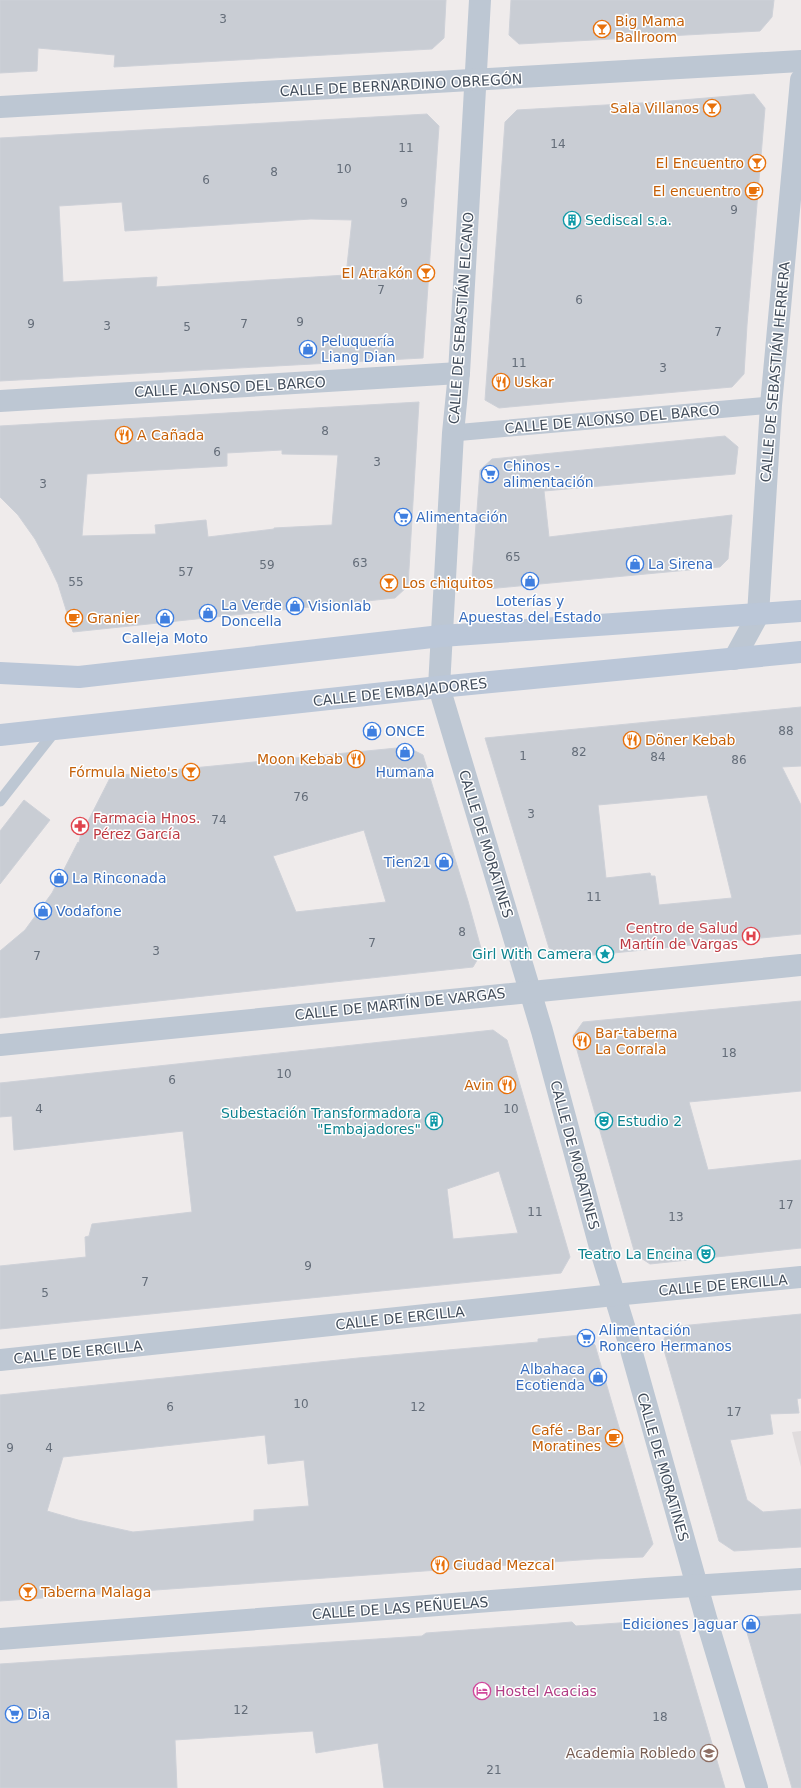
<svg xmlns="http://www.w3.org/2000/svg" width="801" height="1788" viewBox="0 0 801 1788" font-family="'DejaVu Sans',sans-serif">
<rect width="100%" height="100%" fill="#efebeb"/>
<!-- education -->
<polygon fill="#e0dcdd" points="801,1431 801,1467 792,1432"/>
<!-- building -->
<g fill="#c9cdd4" stroke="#ced1d8" fill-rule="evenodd">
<polygon points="0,0 446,0 444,38 432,49 114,67 115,55 38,48 37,71 0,73"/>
<polygon points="511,0 774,0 772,17 760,31 519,44 509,35"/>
<polygon points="754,94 765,108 747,325 744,374 732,387 509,407 499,408 485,400 505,122 517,110 658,102"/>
<path d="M427,114L439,126L423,358L0,381V138ZM122,202L125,231L311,219L352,220L346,275L156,287L157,277L63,282L59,206Z"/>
<path d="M419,402L408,586L395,598L73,632L58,584L49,565L35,539L18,515L0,497V426ZM282,450V454L338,455L332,525L274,528V529L208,537L206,520L155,525L156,534L82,536L87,474L227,466V453Z"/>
<polygon points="725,436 738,447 735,474 544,491 549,537 732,515 728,559 720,567 487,589 472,578 480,470 492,459"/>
<path d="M801,707V766L782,767L801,805V934L564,958L549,948L485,738ZM707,795L732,898L659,905L655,876H651L650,873L606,878L598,805Z"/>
<path d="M407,747L423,755L468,901L482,952L473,967L0,1018V951L25,930L52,893L78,842L79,843L80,837L111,776ZM364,830L386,902L296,912L273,856Z"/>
<polygon points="24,800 50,820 0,884 0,831"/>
<polygon points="801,1001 801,1091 689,1102 708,1170 801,1160 801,1248 650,1264 635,1254 573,1036 583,1022"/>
<path d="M493,1030L507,1040L570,1257L561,1273L0,1329V1266L86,1257L85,1237L89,1236L92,1224L192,1212L183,1131L14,1150L12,1116L0,1117V1083ZM499,1171L518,1233L453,1239L447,1189Z"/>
<polygon points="801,1314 801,1398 797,1399 799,1413 770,1414 773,1434 730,1440 747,1500 763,1512 801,1509 801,1547 734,1551 719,1541 662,1343 670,1327"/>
<path d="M581,1335L595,1345L653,1544L643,1557L594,1559L0,1601V1395L358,1358L538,1342V1339ZM265,1435L268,1464L304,1460L309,1506L254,1510V1521L133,1532L78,1520L47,1511L63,1457Z"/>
<polygon points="801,1614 801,1788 792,1788 746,1629 754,1617"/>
<polygon points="661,1620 678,1628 725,1788 384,1788 378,1743 316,1753 313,1731 175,1740 177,1788 0,1788 0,1664 422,1636 426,1633 548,1624 572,1622 576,1626"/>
</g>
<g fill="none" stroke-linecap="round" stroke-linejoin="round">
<!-- service -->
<polyline stroke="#bdc7d3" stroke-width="11" points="0,801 55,731"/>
<!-- pedestrian -->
<polyline stroke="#bdc7d3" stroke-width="17" points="453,433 771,405"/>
<!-- minor -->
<g stroke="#bdc7d3" stroke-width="22">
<polyline points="480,0 459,373 453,433 439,687 542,1031 601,1251 628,1339 706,1618 757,1788"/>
<polyline points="0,107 801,61"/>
<polyline points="0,401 459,373"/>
<polyline points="734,659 758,615 771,405 801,80"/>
<polyline points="0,1045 801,965"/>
<polyline points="0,1360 614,1295 801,1277"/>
<polyline points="0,1639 646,1589 801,1579"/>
</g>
<!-- secondary -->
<g stroke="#bbc7d8" stroke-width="22">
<polyline points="0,673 79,677 441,636 801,611"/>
<polyline points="0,735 439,687 801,652"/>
</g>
</g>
<!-- icons -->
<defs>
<symbol id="bar-ring" viewBox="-11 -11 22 22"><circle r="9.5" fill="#fff" stroke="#e8710a" stroke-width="1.5"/><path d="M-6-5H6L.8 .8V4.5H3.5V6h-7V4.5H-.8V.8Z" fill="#e8710a"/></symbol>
<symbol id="cafe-ring" viewBox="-11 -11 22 22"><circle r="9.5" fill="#fff" stroke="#e8710a" stroke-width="1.5"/><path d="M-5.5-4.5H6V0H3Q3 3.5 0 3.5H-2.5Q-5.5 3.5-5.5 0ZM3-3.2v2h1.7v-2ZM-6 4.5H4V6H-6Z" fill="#e8710a"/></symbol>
<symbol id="building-ring" viewBox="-11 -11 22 22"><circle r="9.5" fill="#fff" stroke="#0f9aa8" stroke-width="1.5"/><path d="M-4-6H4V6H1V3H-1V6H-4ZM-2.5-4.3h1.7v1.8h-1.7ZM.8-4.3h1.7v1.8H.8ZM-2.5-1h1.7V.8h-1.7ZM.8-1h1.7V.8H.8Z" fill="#0f9aa8"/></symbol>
<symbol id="shop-ring" viewBox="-11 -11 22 22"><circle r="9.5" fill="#fff" stroke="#3f7fe0" stroke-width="1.5"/><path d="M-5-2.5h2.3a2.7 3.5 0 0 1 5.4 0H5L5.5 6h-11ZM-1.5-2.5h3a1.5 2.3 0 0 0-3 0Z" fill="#3f7fe0"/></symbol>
<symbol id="restaurant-ring" viewBox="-11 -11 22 22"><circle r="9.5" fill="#fff" stroke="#e8710a" stroke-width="1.5"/><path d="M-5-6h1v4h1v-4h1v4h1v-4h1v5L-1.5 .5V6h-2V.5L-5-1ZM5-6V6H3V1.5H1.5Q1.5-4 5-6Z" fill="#e8710a"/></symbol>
<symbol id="supermarket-ring" viewBox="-11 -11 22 22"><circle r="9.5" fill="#fff" stroke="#3f7fe0" stroke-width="1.5"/><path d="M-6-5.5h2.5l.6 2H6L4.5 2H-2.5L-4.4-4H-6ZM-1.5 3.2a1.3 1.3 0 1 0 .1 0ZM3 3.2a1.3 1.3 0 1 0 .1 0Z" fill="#3f7fe0"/></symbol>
<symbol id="pharmacy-ring" viewBox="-11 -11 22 22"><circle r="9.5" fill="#fff" stroke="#e0444e" stroke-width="1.5"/><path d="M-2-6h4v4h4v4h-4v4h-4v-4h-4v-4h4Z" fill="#e0444e"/></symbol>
<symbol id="hospital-ring" viewBox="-11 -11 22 22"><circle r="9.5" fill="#fff" stroke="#e0444e" stroke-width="1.5"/><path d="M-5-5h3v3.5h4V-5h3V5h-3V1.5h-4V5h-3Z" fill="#e0444e"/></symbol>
<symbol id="sight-ring" viewBox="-11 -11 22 22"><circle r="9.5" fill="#fff" stroke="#0f9aa8" stroke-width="1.5"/><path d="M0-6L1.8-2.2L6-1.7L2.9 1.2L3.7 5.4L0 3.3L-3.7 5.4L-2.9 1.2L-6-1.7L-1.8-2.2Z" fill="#0f9aa8"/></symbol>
<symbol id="theatre-ring" viewBox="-11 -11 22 22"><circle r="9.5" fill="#fff" stroke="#0f9aa8" stroke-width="1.5"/><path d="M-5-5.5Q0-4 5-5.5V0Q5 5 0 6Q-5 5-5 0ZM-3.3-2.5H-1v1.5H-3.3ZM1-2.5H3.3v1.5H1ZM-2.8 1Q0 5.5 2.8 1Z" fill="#0f9aa8"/></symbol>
<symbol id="hotel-ring" viewBox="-11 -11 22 22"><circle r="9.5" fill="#fff" stroke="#d1479c" stroke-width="1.5"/><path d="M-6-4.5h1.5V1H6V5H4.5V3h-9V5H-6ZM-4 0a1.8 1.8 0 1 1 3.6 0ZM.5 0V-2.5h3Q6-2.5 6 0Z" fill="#d1479c"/></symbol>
<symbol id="school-ring" viewBox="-11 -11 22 22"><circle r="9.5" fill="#fff" stroke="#8d6e63" stroke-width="1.5"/><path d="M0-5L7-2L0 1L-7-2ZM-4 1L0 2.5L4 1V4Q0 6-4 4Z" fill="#8d6e63"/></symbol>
</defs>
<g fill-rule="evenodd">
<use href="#bar-ring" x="592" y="19" width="20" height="20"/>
<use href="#bar-ring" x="702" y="98" width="20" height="20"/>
<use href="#bar-ring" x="747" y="153" width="20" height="20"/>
<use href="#cafe-ring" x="744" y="181" width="20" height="20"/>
<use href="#building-ring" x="562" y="210" width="20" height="20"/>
<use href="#bar-ring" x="416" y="263" width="20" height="20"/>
<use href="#shop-ring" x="298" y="339" width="20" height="20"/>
<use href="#restaurant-ring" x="491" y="372" width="20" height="20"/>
<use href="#restaurant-ring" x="114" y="425" width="20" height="20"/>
<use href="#supermarket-ring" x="480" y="464" width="20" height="20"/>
<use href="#supermarket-ring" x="393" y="507" width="20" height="20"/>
<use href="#shop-ring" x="625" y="554" width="20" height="20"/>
<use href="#shop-ring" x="520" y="571" width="20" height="20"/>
<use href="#bar-ring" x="379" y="573" width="20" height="20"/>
<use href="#shop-ring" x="285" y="596" width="20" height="20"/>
<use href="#shop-ring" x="198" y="603" width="20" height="20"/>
<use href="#cafe-ring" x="64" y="608" width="20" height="20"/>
<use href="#shop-ring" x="155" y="608" width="20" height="20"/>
<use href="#shop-ring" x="362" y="721" width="20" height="20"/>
<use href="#restaurant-ring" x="622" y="730" width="20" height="20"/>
<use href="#shop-ring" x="395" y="742" width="20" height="20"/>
<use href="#restaurant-ring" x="346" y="749" width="20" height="20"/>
<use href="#bar-ring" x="181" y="762" width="20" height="20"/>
<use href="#pharmacy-ring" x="70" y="816" width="20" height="20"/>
<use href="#shop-ring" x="434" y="852" width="20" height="20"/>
<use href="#shop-ring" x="49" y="868" width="20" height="20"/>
<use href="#shop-ring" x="33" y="901" width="20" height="20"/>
<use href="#hospital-ring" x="741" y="926" width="20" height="20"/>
<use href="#sight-ring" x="595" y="944" width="20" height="20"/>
<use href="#restaurant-ring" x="572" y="1031" width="20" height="20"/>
<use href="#restaurant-ring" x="497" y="1075" width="20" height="20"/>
<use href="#building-ring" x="424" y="1111" width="20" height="20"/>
<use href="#theatre-ring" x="594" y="1111" width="20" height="20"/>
<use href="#theatre-ring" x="696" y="1244" width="20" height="20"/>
<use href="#supermarket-ring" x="576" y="1328" width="20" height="20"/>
<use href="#shop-ring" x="588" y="1367" width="20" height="20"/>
<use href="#cafe-ring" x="604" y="1428" width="20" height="20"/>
<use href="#restaurant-ring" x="430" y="1555" width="20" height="20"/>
<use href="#bar-ring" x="18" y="1582" width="20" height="20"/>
<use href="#shop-ring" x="741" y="1614" width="20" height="20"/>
<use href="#hotel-ring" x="472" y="1681" width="20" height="20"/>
<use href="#supermarket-ring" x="4" y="1704" width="20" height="20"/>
<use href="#school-ring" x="699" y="1743" width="20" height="20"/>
</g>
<g text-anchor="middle" stroke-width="3" stroke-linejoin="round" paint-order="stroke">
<!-- number labels -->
<g font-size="12" fill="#646d79">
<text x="223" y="23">3</text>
<text x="558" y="148">14</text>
<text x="406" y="152">11</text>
<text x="344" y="173">10</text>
<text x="274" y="176">8</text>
<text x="206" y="184">6</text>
<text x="404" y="207">9</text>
<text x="734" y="214">9</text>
<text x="381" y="294">7</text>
<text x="579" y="304">6</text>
<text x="300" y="326">9</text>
<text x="31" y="328">9</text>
<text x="244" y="328">7</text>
<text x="107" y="330">3</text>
<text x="187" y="331">5</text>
<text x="718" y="336">7</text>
<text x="519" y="367">11</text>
<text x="663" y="372">3</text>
<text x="325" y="435">8</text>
<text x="217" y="456">6</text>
<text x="377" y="466">3</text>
<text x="43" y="488">3</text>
<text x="513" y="561">65</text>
<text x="360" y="567">63</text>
<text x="267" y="569">59</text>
<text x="186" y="576">57</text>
<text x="76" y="586">55</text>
<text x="786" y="735">88</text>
<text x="579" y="756">82</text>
<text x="523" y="760">1</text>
<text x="658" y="761">84</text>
<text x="739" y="764">86</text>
<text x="301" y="801">76</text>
<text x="531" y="818">3</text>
<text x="219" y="824">74</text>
<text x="594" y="901">11</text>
<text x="462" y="936">8</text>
<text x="372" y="947">7</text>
<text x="156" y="955">3</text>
<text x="37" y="960">7</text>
<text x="729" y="1057">18</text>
<text x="284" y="1078">10</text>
<text x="172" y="1084">6</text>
<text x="39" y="1113">4</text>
<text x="511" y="1113">10</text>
<text x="786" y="1209">17</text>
<text x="535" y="1216">11</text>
<text x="676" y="1221">13</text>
<text x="308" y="1270">9</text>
<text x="145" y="1286">7</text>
<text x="45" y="1297">5</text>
<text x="301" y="1408">10</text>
<text x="170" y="1411">6</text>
<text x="418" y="1411">12</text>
<text x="734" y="1416">17</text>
<text x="10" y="1452">9</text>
<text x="49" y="1452">4</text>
<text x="241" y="1714">12</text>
<text x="660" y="1721">18</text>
<text x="494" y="1774">21</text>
</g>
<!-- food labels -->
<g font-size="14" fill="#c56008" stroke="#fff" text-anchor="start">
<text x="615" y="26">Big Mama<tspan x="615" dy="16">Ballroom</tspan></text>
<text x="699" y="113" text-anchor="end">Sala Villanos</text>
<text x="744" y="168" text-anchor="end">El Encuentro</text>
<text x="741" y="196" text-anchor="end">El encuentro</text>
<text x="413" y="278" text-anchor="end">El Atrakón</text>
<text x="514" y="387">Uskar</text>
<text x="137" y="440">A Cañada</text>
<text x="402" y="588">Los chiquitos</text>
<text x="87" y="623">Granier</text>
<text x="645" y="745">Döner Kebab</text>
<text x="343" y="764" text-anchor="end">Moon Kebab</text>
<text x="178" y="777" text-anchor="end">Fórmula Nieto's</text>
<text x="595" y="1038">Bar-taberna<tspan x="595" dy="16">La Corrala</tspan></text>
<text x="494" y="1090" text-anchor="end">Avin</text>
<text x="601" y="1435" text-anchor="end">Café - Bar<tspan x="601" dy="16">Moratines</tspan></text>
<text x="453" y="1570">Ciudad Mezcal</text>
<text x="41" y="1597">Taberna Malaga</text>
</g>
<!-- street labels -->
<g font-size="14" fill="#424d5b" stroke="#fff">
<text transform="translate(401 85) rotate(-3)" y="5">CALLE DE BERNARDINO OBREGÓN</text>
<text transform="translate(461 318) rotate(-86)" y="5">CALLE DE SEBASTIÁN ELCANO</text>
<text transform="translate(775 372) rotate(-85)" y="5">CALLE DE SEBASTIÁN HERRERA</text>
<text transform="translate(230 387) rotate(-3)" y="5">CALLE ALONSO DEL BARCO</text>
<text transform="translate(612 419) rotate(-5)" y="5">CALLE DE ALONSO DEL BARCO</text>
<text transform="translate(400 692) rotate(-6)" y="5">CALLE DE EMBAJADORES</text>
<text transform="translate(486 844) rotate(73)" y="5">CALLE DE MORATINES</text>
<text transform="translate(400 1004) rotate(-6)" y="5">CALLE DE MARTÍN DE VARGAS</text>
<text transform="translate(575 1155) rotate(75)" y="5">CALLE DE MORATINES</text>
<text transform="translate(723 1285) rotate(-5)" y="5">CALLE DE ERCILLA</text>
<text transform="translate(400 1318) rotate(-6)" y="5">CALLE DE ERCILLA</text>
<text transform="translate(78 1352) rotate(-6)" y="5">CALLE DE ERCILLA</text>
<text transform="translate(663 1467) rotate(74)" y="5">CALLE DE MORATINES</text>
<text transform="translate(400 1608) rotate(-4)" y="5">CALLE DE LAS PEÑUELAS</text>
</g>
<!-- culture labels -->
<g font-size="14" fill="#0d838f" stroke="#fff" text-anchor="end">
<text x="585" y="225" text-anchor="start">Sediscal s.a.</text>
<text x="592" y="959">Girl With Camera</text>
<text x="421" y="1118">Subestación Transformadora<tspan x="421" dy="16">"Embajadores"</tspan></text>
<text x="617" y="1126" text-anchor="start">Estudio 2</text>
<text x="693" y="1259">Teatro La Encina</text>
</g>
<!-- shop labels -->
<g font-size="14" fill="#366cbe" stroke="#fff" text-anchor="start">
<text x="321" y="346">Peluquería<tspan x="321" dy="16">Liang Dian</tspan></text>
<text x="503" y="471">Chinos -<tspan x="503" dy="16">alimentación</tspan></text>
<text x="416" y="522">Alimentación</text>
<text x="648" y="569">La Sirena</text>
<text x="530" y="606" text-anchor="middle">Loterías y<tspan x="530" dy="16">Apuestas del Estado</tspan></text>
<text x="221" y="610">La Verde<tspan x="221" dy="16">Doncella</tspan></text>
<text x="308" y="611">Visionlab</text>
<text x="165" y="643" text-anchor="middle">Calleja Moto</text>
<text x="385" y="736">ONCE</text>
<text x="405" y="777" text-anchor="middle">Humana</text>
<text x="431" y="867" text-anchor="end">Tien21</text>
<text x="72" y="883">La Rinconada</text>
<text x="56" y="916">Vodafone</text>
<text x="599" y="1335">Alimentación<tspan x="599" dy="16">Roncero Hermanos</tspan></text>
<text x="585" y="1374" text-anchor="end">Albahaca<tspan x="585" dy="16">Ecotienda</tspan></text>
<text x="738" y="1629" text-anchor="end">Ediciones Jaguar</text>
<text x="27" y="1719">Dia</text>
</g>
<!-- health labels -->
<g font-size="14" fill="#be3a42" stroke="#fff" text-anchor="start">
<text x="93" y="823">Farmacia Hnos.<tspan x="93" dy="16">Pérez García</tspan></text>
<text x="738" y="933" text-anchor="end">Centro de Salud<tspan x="738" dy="16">Martín de Vargas</tspan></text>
</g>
<!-- hotel labels -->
<g font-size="14" fill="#b23c85" stroke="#fff" text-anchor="start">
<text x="495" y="1696">Hostel Acacias</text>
</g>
<!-- education labels -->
<g font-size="14" fill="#785e54" stroke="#fff" text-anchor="end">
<text x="696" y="1758">Academia Robledo</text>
</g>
</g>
</svg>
